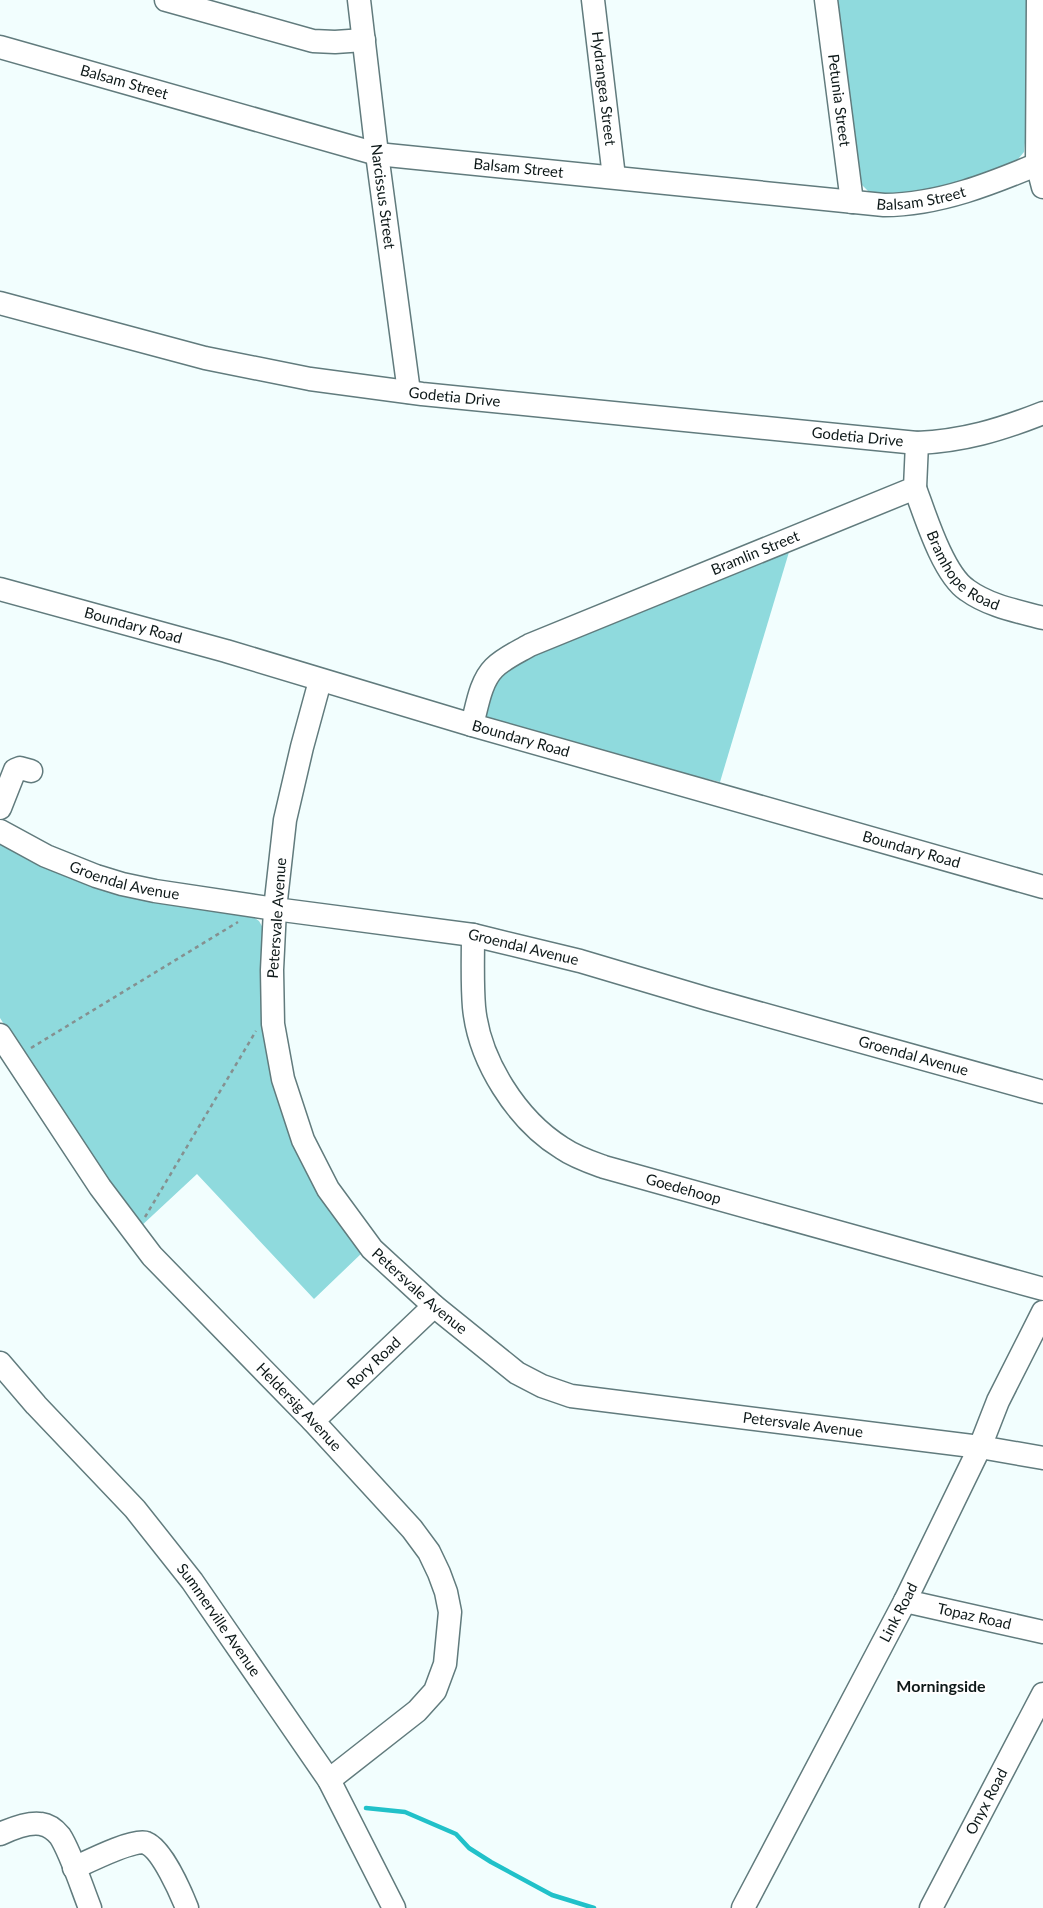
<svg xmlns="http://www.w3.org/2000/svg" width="1043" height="1908" viewBox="0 0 1043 1908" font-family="Lato,sans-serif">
<rect width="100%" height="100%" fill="#f2fefe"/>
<!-- green -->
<g fill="#8fdadd">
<polygon points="836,0 1027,0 1025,143 1024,152 1014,164 925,197 871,194 860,183"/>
<polygon points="792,542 720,782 481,725 498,669"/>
<polygon points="0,842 252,916 259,921 263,928 267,1041 364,1251 314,1299 197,1174 139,1228 103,1179 0,1018"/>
</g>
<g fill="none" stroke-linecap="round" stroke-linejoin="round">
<!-- stream -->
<polyline stroke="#21c1c9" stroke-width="4.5" points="366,1808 405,1812 456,1834 469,1848 491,1862 552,1895 594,1908"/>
<defs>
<g id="minor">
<polyline points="166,0 313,41 335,42 364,40"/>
<path id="s1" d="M359,0L377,154L409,392"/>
<path id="s2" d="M593,0L614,177"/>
<path id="s3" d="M826,0L852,202"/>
<polyline points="1038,0 1037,164 1043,187"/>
<path id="s4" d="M0,47L377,154L884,205C939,205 993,183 1043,162"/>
<path id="s5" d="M0,303L205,358L310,379L422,394L917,443C963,441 1000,430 1043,413"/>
<path id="s6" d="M915,488C925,515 943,574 967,590C989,606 1017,611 1043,618"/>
<path id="s7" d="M0,589L226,651L472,725L1043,887"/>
<path id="s8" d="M320,681L302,747L285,820L275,909L272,970L273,1024L283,1079L303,1140L328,1189L372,1249L434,1306L517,1373L542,1386L571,1396L980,1447L1043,1458"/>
<path id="s9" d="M472,725C477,707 480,682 494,668C504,658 518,652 530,645L915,488L917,443"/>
<polyline points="0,808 15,770 20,768 31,771"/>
<path id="s10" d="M0,831L46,856L96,876L122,884L155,891L275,909L473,935L580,961L708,999L1043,1092"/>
<path id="s11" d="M473,935C473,959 472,983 474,1007C479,1061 517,1120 562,1148C575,1157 590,1162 604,1167L1043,1289"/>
<path id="s12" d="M0,1035L100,1187L152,1256L313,1421L412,1529L429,1552L439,1573L446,1592L450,1612L445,1664L435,1691L417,1711L329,1780"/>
<path id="s13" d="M0,1363L36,1405L135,1509L192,1581L329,1780L394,1908"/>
<path id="s14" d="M313,1421L434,1306"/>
<path id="s15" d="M905,1601L1043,1632"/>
<path d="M0,1834C11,1829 29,1822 41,1824C49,1825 55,1830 60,1836C71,1853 82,1888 90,1908"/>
<path d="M74,1868C87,1862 135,1838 146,1843C162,1849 181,1893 187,1908"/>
<path id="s16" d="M743,1908L905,1601L980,1447L998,1401L1043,1312"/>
<path id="s17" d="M931,1908L1043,1694"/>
</g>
</defs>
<!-- minor casing -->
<use href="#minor" stroke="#617b7d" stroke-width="25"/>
<!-- path -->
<g stroke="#859090" stroke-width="2.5" stroke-dasharray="4 4" stroke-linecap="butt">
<polyline points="31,1048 238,922"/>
<polyline points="145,1217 256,1031"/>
</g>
<!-- minor -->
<use href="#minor" stroke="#fff" stroke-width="22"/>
</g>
<g text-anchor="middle" stroke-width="4" stroke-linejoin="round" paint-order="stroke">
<!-- street labels -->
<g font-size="15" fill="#0e1919" stroke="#fff">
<text dy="5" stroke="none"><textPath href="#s4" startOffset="129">Balsam Street</textPath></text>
<text dy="5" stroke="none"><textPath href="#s2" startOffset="89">Hydrangea Street</textPath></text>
<text dy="5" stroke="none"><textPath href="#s3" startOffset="101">Petunia Street</textPath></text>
<text dy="5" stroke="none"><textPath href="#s4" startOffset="534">Balsam Street</textPath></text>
<text dy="5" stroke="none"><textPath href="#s1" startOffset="198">Narcissus Street</textPath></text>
<text dy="5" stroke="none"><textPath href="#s4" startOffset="939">Balsam Street</textPath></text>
<text dy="5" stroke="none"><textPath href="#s5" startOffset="465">Godetia Drive</textPath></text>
<text dy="5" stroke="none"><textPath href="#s5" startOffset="870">Godetia Drive</textPath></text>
<text dy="5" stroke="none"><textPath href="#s9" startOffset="348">Bramlin Street</textPath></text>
<text dy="5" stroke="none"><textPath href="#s6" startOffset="99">Bramhope Road</textPath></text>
<text dy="5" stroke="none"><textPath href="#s7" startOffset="138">Boundary Road</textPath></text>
<text dy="5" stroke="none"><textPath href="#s7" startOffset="542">Boundary Road</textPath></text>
<text dy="5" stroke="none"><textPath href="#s7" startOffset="948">Boundary Road</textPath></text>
<text dy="5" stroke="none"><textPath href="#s10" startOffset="135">Groendal Avenue</textPath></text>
<text transform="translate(277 918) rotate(-86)" y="5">Petersvale Avenue</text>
<text dy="5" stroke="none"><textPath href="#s10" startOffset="540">Groendal Avenue</textPath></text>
<text dy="5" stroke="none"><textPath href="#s10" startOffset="945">Groendal Avenue</textPath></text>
<text dy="5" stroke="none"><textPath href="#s11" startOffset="372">Goedehoop</textPath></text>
<text dy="5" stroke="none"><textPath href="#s8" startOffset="661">Petersvale Avenue</textPath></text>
<text dy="5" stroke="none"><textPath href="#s14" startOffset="84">Rory Road</textPath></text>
<text dy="5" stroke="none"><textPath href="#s12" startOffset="479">Heldersig Avenue</textPath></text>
<text dy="5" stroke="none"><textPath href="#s8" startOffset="1081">Petersvale Avenue</textPath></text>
<text dy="5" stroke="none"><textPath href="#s16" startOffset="334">Link Road</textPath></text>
<text dy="5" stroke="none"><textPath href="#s15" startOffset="71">Topaz Road</textPath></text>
<text dy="5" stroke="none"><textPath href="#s13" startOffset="338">Summerville Avenue</textPath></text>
<text dy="5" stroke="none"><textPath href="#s17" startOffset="120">Onyx Road</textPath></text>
</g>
<!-- neighbourhood labels -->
<g font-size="16" font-weight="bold" fill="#0e1919" stroke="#fff">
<text x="941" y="1692">Morningside</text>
</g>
</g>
</svg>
